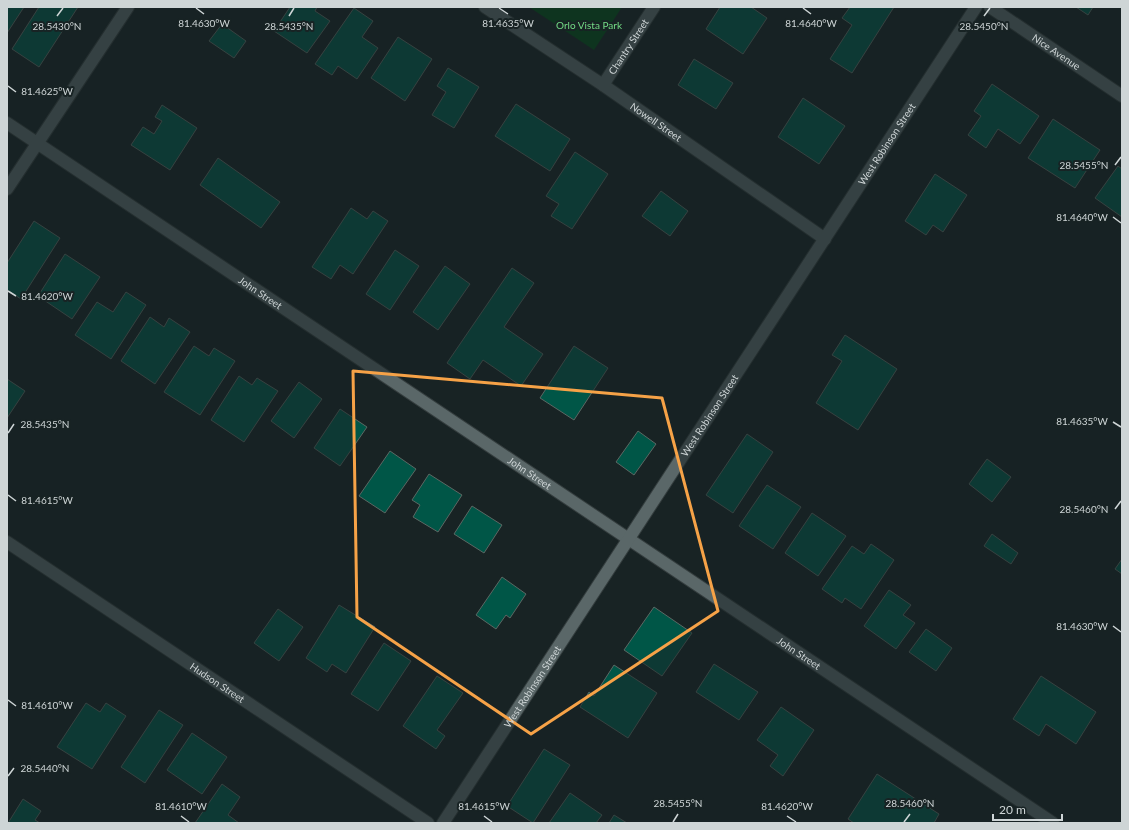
<svg xmlns="http://www.w3.org/2000/svg" width="1129" height="830" viewBox="0 0 1129 830" font-family="Lato,sans-serif">
<rect width="100%" height="100%" fill="#182324"/>
<!-- green -->
<polygon fill="#034919" points="529,7 622,7 594,50"/>
<!-- building -->
<g fill="#005647" stroke="#5b6763">
<polygon points="7,7 24,7 7,33"/>
<polygon points="39,7 78,7 39,67 12,49"/>
<polygon points="290,7 317,7 315,11 330,21 307,53 274,31"/>
<polygon points="720,7 751,7 767,18 743,54 706,29"/>
<polygon points="850,7 894,7 852,73 830,59 852,25 842,18"/>
<polygon points="1076,7 1093,7 1088,15"/>
<polygon points="354,8 373,21 362,37 378,48 357,79 338,66 332,75 315,64"/>
<polygon points="222,24 246,41 234,58 209,41"/>
<polygon points="398,37 432,59 405,101 371,78"/>
<polygon points="694,59 733,83 716,109 678,85"/>
<polygon points="448,68 479,87 454,128 432,115 446,92 437,86"/>
<polygon points="992,84 1039,116 1020,144 998,129 986,148 968,135 981,116 974,111"/>
<polygon points="803,98 845,126 819,164 778,137"/>
<polygon points="516,104 570,139 550,171 495,136"/>
<polygon points="162,105 197,128 170,170 131,145 143,127 154,134 162,121 155,117"/>
<polygon points="1053,119 1100,150 1075,188 1028,158"/>
<polygon points="575,152 608,174 572,229 551,216 559,204 546,196"/>
<polygon points="218,158 280,202 261,228 200,185"/>
<polygon points="1118,166 1122,169 1122,217 1095,198"/>
<polygon points="935,174 967,195 943,232 933,225 926,235 905,221"/>
<polygon points="661,191 688,211 670,236 642,216"/>
<polygon points="351,208 367,219 373,211 388,221 353,274 340,265 331,279 312,267"/>
<polygon points="34,221 60,238 21,299 7,290 7,263"/>
<polygon points="395,250 419,266 390,310 366,294"/>
<polygon points="65,254 100,277 72,319 38,296"/>
<polygon points="445,266 470,284 438,330 413,312"/>
<polygon points="512,268 534,283 504,327 543,354 521,386 483,360 470,379 447,363"/>
<polygon points="126,292 146,305 111,359 75,335 97,302 113,312"/>
<polygon points="150,317 164,327 169,318 190,332 155,384 121,361"/>
<polygon points="845,335 897,369 858,430 816,403 842,361 832,355"/>
<polygon points="194,346 209,356 214,348 235,361 200,415 164,392"/>
<polygon points="574,346 608,368 574,420 540,398"/>
<polygon points="239,376 252,385 257,378 278,391 244,442 211,420"/>
<polygon points="7,379 25,391 7,418"/>
<polygon points="299,382 322,399 294,438 271,421"/>
<polygon points="340,409 367,427 340,466 314,448"/>
<polygon points="638,431 656,444 634,475 616,462"/>
<polygon points="747,434 773,452 733,513 706,495"/>
<polygon points="390,451 416,469 385,513 359,496"/>
<polygon points="987,459 1011,477 992,502 969,484"/>
<polygon points="429,474 462,495 438,532 413,517 420,505 412,500"/>
<polygon points="767,485 801,507 773,549 739,526"/>
<polygon points="472,506 502,525 484,553 454,534"/>
<polygon points="812,513 846,536 818,576 785,553"/>
<polygon points="992,534 1018,553 1011,564 984,546"/>
<polygon points="871,544 894,560 861,609 845,598 842,603 822,589 852,546 864,554"/>
<polygon points="1122,559 1122,574 1115,569"/>
<polygon points="502,577 526,594 510,618 506,615 496,629 476,615"/>
<polygon points="889,590 911,605 903,615 915,623 896,649 864,626"/>
<polygon points="339,605 375,627 346,673 332,664 327,672 306,658"/>
<polygon points="654,607 692,633 662,676 624,650"/>
<polygon points="278,609 303,627 279,661 254,643"/>
<polygon points="926,629 952,648 936,671 909,652"/>
<polygon points="384,643 411,661 378,711 351,694"/>
<polygon points="714,664 758,692 739,720 696,692"/>
<polygon points="614,665 657,693 628,738 580,707 589,692 594,696"/>
<polygon points="437,676 463,693 437,730 445,736 436,749 403,726"/>
<polygon points="1041,676 1096,712 1076,744 1046,724 1039,736 1013,719"/>
<polygon points="86,703 100,712 106,703 126,716 92,769 57,747"/>
<polygon points="781,707 814,730 783,776 770,766 778,755 757,740"/>
<polygon points="159,710 183,725 145,783 121,767"/>
<polygon points="192,733 227,757 202,794 167,770"/>
<polygon points="544,749 570,765 533,823 507,806"/>
<polygon points="877,774 939,814 934,823 854,823 848,819"/>
<polygon points="222,784 240,797 228,815 239,823 195,823"/>
<polygon points="570,793 602,815 596,823 549,823"/>
<polygon points="23,799 41,811 35,820 40,823 8,823"/>
<polygon points="614,815 627,823 609,823"/>
</g>
<g fill="none" stroke-linecap="round" stroke-linejoin="round">
<defs>
<g id="street">
<path id="s1" d="M485,7L603,85L825,239"/>
<path id="s2" d="M990,7L1122,96"/>
<path id="s3" d="M603,85L654,7"/>
<path id="s4" d="M7,123L1053,823"/>
<polyline points="7,189 128,7"/>
<path id="s5" d="M7,542L428,823"/>
<path id="s6" d="M443,823L976,7"/>
</g>
</defs>
<!-- street casing -->
<use href="#street" stroke="#343d3e" stroke-width="14"/>
<!-- street -->
<use href="#street" stroke="#5a6768" stroke-width="12"/>
</g>
<!-- marked area -->
<path d="M0 0H1129V830H0ZM353,371L662,398L718,611L531,734L357,617Z" fill="#182324" fill-opacity=".55" fill-rule="evenodd"/>
<path fill="none" stroke="#f6a247" stroke-width="3" stroke-linejoin="round" d="M353,371L662,398L718,611L531,734L357,617Z"/>
<!-- ticks -->
<path fill="none" stroke="#ced5d6" stroke-width="1.5" d="M196,8L204,14M499,8L508,14M803,8L811,14M57,16L63,8M289,16L294,8M984,16L990,8M8,86L16,92M1115,165L1121,157M1113,217L1121,223M8,291L16,296M1113,422L1121,427M8,433L14,424M8,495L16,501M1115,509L1121,501M1113,626L1121,632M8,700L16,706M8,776L14,768M181,816L189,822M484,816L492,822M787,816L796,822M673,822L678,814M904,822L910,814"/>
<g text-anchor="middle" stroke-width="4" stroke-linejoin="round" paint-order="stroke">
<!-- park labels -->
<g font-size="10" fill="#73dd86" stroke="#182324">
<text x="589" y="29">Orlo Vista Park</text>
</g>
<!-- street labels -->
<g font-size="10" fill="#ced5d6" stroke="#182324">
<text dy="4" stroke="none"><textPath href="#s3" startOffset="46">Chantry Street</textPath></text>
<text dy="4" stroke="none"><textPath href="#s2" startOffset="80">Nice Avenue</textPath></text>
<text dy="4" stroke="none"><textPath href="#s1" startOffset="206">Nowell Street</textPath></text>
<text dy="4" stroke="none"><textPath href="#s6" startOffset="811">West Robinson Street</textPath></text>
<text dy="4" stroke="none"><textPath href="#s4" startOffset="305">John Street</textPath></text>
<text dy="4" stroke="none"><textPath href="#s6" startOffset="487">West Robinson Street</textPath></text>
<text dy="4" stroke="none"><textPath href="#s4" startOffset="629">John Street</textPath></text>
<text dy="4" stroke="none"><textPath href="#s4" startOffset="953">John Street</textPath></text>
<text dy="4" stroke="none"><textPath href="#s5" startOffset="253">Hudson Street</textPath></text>
<text dy="4" stroke="none"><textPath href="#s6" startOffset="163">West Robinson Street</textPath></text>
</g>
</g>
<g font-size="10" text-anchor="middle" fill="#ced5d6" stroke="#182324" stroke-width="4" stroke-linejoin="round" paint-order="stroke">
<text x="508" y="27">81.4635°W</text>
<text x="811" y="27">81.4640°W</text>
<text x="204" y="27">81.4630°W</text>
<text x="57" y="30">28.5430°N</text>
<text x="289" y="30">28.5435°N</text>
<text x="984" y="30">28.5450°N</text>
<text x="47" y="95">81.4625°W</text>
<text x="1084" y="169">28.5455°N</text>
<text x="1082" y="221">81.4640°W</text>
<text x="47" y="300">81.4620°W</text>
<text x="1082" y="425">81.4635°W</text>
<text x="45" y="428">28.5435°N</text>
<text x="47" y="504">81.4615°W</text>
<text x="1084" y="513">28.5460°N</text>
<text x="1082" y="630">81.4630°W</text>
<text x="47" y="709">81.4610°W</text>
<text x="45" y="772">28.5440°N</text>
<text x="678" y="807">28.5455°N</text>
<text x="910" y="807">28.5460°N</text>
<text x="181" y="810">81.4610°W</text>
<text x="484" y="810">81.4615°W</text>
<text x="787" y="810">81.4620°W</text>
</g>
<!-- border -->
<rect width="1129" height="830" fill="none" stroke="#ced5d6" stroke-width="16"/>
<!-- scale -->
<path d="M993 814v6h69v-6" fill="none" stroke="#ced5d6" stroke-width="2"/>
<text x="999" y="814" font-size="12" fill="#ced5d6" stroke="#182324" stroke-width="3" paint-order="stroke">20 m</text>
</svg>
